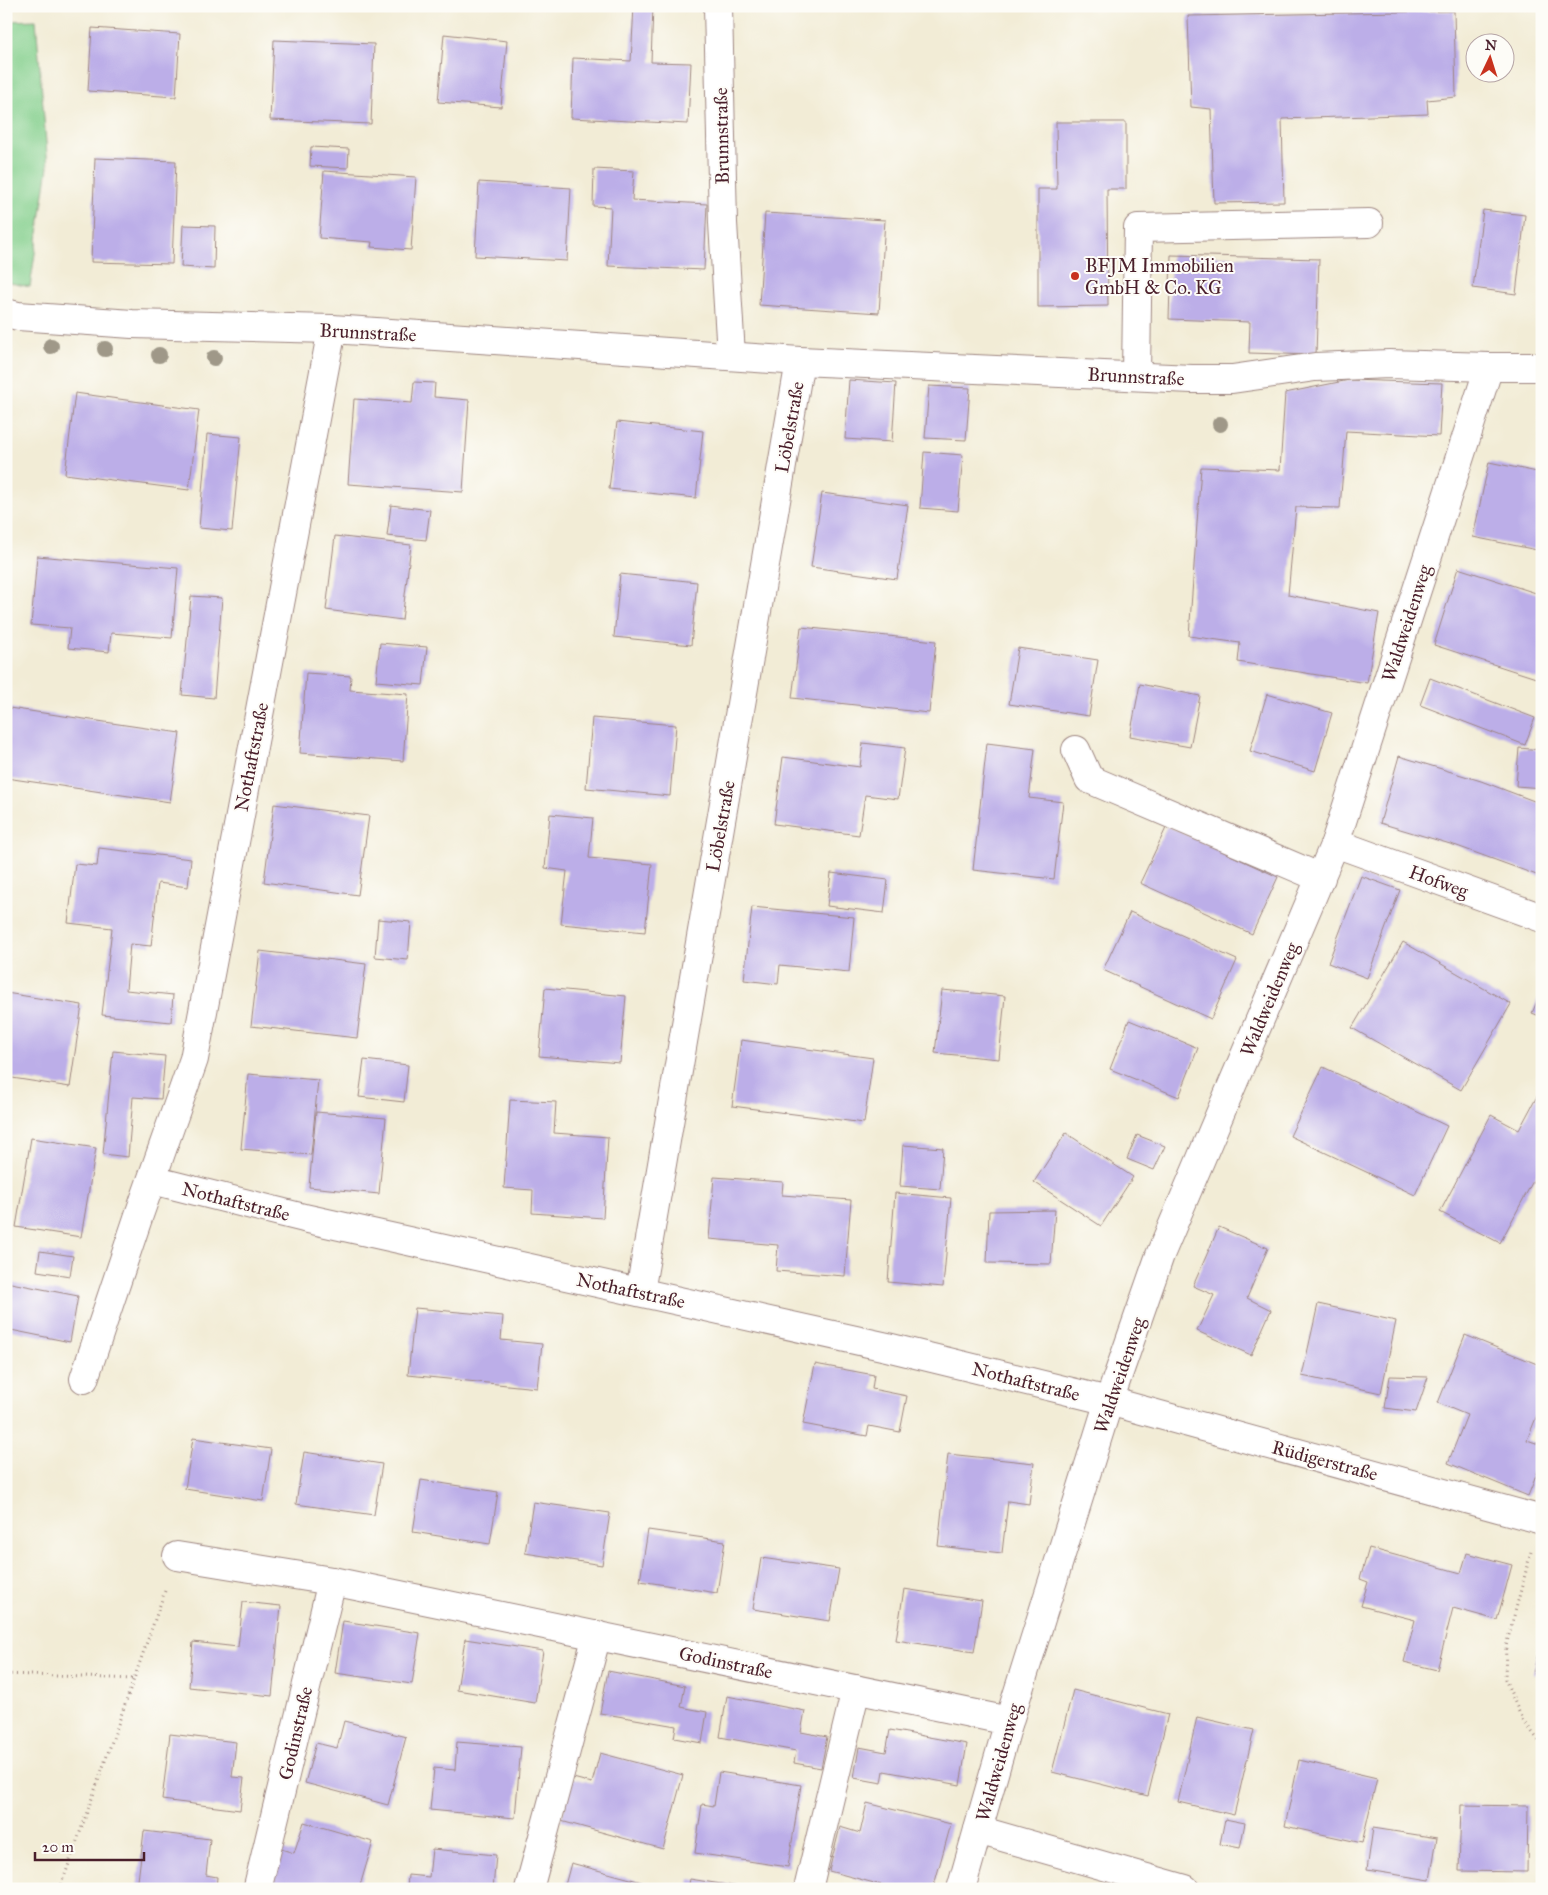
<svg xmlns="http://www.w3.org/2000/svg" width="1548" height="1895" viewBox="0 0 1548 1895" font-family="'IM FELL Great Primer',serif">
<rect width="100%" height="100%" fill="#fdfcf7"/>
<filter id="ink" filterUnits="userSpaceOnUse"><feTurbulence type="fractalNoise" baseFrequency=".02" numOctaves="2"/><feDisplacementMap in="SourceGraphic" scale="10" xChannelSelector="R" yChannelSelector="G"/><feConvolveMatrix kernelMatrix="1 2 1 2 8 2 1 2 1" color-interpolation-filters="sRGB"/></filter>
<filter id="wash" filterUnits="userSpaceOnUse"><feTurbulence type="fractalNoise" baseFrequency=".0096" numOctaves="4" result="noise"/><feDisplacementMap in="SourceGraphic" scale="20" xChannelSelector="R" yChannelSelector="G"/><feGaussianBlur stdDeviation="1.12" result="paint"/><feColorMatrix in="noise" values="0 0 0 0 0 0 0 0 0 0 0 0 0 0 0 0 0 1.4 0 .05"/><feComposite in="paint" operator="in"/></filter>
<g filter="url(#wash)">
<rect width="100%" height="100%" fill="#f2ecd6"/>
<!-- green -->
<polygon fill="#83cf8c" stroke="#66775c" points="36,20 48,167 30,287 6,282 6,21"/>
<g id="blocks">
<!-- building -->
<g fill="#bcaee8">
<polygon points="634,6 653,6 651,62 691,63 688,124 571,118 573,58 631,61"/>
<polygon points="1454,11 1456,97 1427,100 1428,114 1282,119 1284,202 1214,203 1211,109 1191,107 1188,16"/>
<polygon points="92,28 180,34 176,97 88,91"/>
<polygon points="444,34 507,41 501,107 438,102"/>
<polygon points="274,40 374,44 371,124 270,120"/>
<polygon points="1056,122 1126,122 1126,189 1107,189 1108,306 1038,307 1038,189 1057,189"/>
<polygon points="311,147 349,149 348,168 310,166"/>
<polygon points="95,158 176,161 172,264 91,262"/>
<polygon points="594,169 634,171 632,200 707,204 704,270 608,266 611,207 593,206"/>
<polygon points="324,171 416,177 411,250 371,247 372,242 319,238"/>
<polygon points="479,182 571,188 567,261 475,256"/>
<polygon points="1483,210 1525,215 1516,294 1473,288"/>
<polygon points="765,213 885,220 879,313 759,305"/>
<polygon points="183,225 215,226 214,269 181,267"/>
<polygon points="1171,255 1319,259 1316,355 1249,353 1250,322 1169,319"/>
<polygon points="849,380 896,383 892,442 845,439"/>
<polygon points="1349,380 1442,383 1439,436 1346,431 1340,508 1296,507 1288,595 1379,613 1367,683 1238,662 1240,643 1189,636 1201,467 1280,470 1285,393"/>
<polygon points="414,382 435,383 434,397 469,400 463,492 348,484 354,399 412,403"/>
<polygon points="929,386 970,388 966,440 925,438"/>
<polygon points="75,393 199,410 189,490 65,474"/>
<polygon points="617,422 703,431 696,498 609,489"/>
<polygon points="207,434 241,437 232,531 199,528"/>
<polygon points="924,452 963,455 958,511 920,508"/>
<polygon points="1489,462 1542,473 1542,551 1473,537"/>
<polygon points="822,493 908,505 897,579 811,567"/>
<polygon points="391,505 430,510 426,540 387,536"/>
<polygon points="335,536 411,545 402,620 326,610"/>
<polygon points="37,556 178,568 172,638 111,633 109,652 68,648 70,628 31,625"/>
<polygon points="1458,568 1542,595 1542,680 1434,645"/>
<polygon points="620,574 697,582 691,645 614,637"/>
<polygon points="191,596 222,598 214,698 182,695"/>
<polygon points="801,627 936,641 929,713 792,698"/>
<polygon points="380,643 427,647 423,685 376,681"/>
<polygon points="1018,648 1098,660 1089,716 1009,704"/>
<polygon points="306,673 351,676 350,690 408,694 403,761 300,753"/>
<polygon points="1430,678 1535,718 1525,745 1420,705"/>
<polygon points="1140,684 1200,696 1190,747 1130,736"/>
<polygon points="1267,694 1332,713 1315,771 1250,751"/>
<polygon points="9,708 180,733 170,802 6,778 6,726"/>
<polygon points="592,718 676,725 670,796 586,788"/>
<polygon points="863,743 905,748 898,799 865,795 859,835 774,824 783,757 860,767"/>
<polygon points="987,743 1035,749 1029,798 1063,802 1054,879 973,870"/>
<polygon points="1519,748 1542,750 1542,788 1516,786"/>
<polygon points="1399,756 1481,781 1542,804 1542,877 1457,846 1380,823"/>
<polygon points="274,804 369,816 358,895 264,882"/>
<polygon points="550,814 593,818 589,858 652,864 645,932 561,924 567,871 545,868"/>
<polygon points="1167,826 1278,877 1252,934 1140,883"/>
<polygon points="99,848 191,859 188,887 158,883 151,946 130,944 126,990 173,995 171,1022 102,1015 112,928 68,923 75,864 97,866"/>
<polygon points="831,873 888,880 884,913 827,906"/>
<polygon points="1361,876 1400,890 1367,978 1328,963"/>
<polygon points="752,907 854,917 849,972 780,965 778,984 744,980"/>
<polygon points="1130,912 1237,960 1211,1019 1103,970"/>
<polygon points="378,919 411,922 408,960 375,957"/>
<polygon points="1403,942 1511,1004 1461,1090 1352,1028"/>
<polygon points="260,951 366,964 357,1038 251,1026"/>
<polygon points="545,988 626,996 620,1063 539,1056"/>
<polygon points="942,990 1005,996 999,1059 935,1053"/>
<polygon points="1542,990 1542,1017 1532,1013"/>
<polygon points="6,993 82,1005 70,1087 6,1077"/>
<polygon points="1129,1020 1198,1048 1179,1097 1110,1069"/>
<polygon points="741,1040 873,1058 864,1123 732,1106"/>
<polygon points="113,1051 165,1056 161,1099 133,1097 128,1157 103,1154"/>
<polygon points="364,1060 408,1065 404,1102 359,1097"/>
<polygon points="1323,1067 1447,1126 1415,1195 1290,1136"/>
<polygon points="248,1074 318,1080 311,1155 241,1149"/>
<polygon points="1542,1087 1542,1164 1500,1243 1440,1212 1491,1115 1519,1130"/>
<polygon points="510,1100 556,1102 554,1133 608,1137 603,1218 532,1213 533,1190 504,1188"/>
<polygon points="316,1112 386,1118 379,1194 309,1187"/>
<polygon points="1066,1133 1133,1177 1101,1226 1034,1182"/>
<polygon points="1137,1135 1165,1146 1154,1170 1127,1159"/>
<polygon points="31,1138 96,1148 81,1237 16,1227"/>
<polygon points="903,1145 943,1148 940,1189 900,1186"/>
<polygon points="714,1177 783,1182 782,1195 851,1200 845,1276 776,1271 778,1245 709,1239"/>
<polygon points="895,1193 951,1198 943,1287 888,1282"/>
<polygon points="1055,1210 1051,1264 987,1263 989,1211"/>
<polygon points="1219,1227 1268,1248 1247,1298 1271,1310 1251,1355 1197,1331 1214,1295 1193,1286"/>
<polygon points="40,1251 73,1256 70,1276 37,1271"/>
<polygon points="6,1282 78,1296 70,1342 6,1329"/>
<polygon points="1318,1304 1396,1321 1381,1393 1302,1376"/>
<polygon points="415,1308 503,1316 501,1340 542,1344 537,1388 408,1375"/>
<polygon points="1465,1335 1542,1366 1542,1403 1527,1440 1542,1445 1542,1461 1528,1496 1448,1463 1467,1415 1438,1403"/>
<polygon points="815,1364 874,1375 872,1389 907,1396 900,1432 869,1426 867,1436 803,1424"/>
<polygon points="1390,1376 1428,1377 1416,1412 1385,1408"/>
<polygon points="193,1438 271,1449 263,1501 185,1489"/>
<polygon points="304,1452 382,1464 374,1515 296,1504"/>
<polygon points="948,1454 1034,1463 1029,1504 1008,1501 1002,1553 938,1546"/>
<polygon points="421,1480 498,1492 490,1544 413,1532"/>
<polygon points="533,1502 610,1513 602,1565 525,1553"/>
<polygon points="648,1530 725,1541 717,1593 640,1581"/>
<polygon points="1369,1548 1461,1573 1467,1553 1512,1565 1497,1620 1453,1608 1437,1670 1404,1662 1415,1620 1361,1606 1368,1582 1360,1579"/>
<polygon points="761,1558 839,1569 830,1621 753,1609"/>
<polygon points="904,1589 982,1601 974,1652 896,1640"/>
<polygon points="243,1602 281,1606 272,1696 189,1687 193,1642 238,1647"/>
<polygon points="343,1621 420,1633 412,1684 335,1673"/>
<polygon points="465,1639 543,1651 535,1703 457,1690"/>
<polygon points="1541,1639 1542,1639 1542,1676 1533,1674"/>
<polygon points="608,1671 685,1686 681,1707 707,1712 702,1743 674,1738 676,1726 600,1713"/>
<polygon points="1073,1690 1168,1714 1148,1796 1052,1772"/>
<polygon points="727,1696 805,1711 801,1732 827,1737 821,1768 794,1763 796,1751 720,1737"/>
<polygon points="1197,1717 1254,1730 1234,1815 1178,1802"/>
<polygon points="344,1721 406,1737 388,1805 305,1783 316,1743 337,1748"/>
<polygon points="890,1730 967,1744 960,1785 884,1771 882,1783 854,1778 859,1747 886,1752"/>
<polygon points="170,1734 236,1742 232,1777 244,1778 240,1810 162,1800"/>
<polygon points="457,1742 521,1747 515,1818 430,1810 434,1768 455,1770"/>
<polygon points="600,1753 683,1775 663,1849 561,1821 573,1778 592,1783"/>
<polygon points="1299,1760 1377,1778 1362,1843 1285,1826"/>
<polygon points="719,1772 801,1785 788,1867 695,1853 702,1804 714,1806"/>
<polygon points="867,1803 951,1824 933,1889 897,1889 829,1871 840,1827 860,1833"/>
<polygon points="1461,1805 1528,1806 1527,1872 1459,1871"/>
<polygon points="1225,1819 1245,1823 1240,1848 1220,1844"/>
<polygon points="304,1822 373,1842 359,1889 279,1889 270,1886 281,1849 294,1853"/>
<polygon points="1373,1828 1437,1838 1430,1880 1367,1870"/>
<polygon points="144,1831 210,1839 206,1875 217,1877 216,1889 137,1889"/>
<polygon points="432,1849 496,1855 493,1889 407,1889 408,1875 429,1877"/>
<polygon points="571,1863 653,1885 652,1889 564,1889"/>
<polygon points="690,1879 746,1888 746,1889 688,1889"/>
</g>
</g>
</g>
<g filter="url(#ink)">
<use href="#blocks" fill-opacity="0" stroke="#9e8680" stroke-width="1"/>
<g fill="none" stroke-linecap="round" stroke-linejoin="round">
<defs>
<g id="minor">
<polyline points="718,6 723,223 731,355"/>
<polyline points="6,313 18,316 132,324 332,329 800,361 1192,379 1232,379 1315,367 1389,364 1489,367 1542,367"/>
<polyline points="1136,376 1138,228 1369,223"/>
<polyline points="1076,750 1089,779 1321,878"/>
<polyline points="1335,843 1542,918"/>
<polyline points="152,1180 304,1218 887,1347 1109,1401 1542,1520"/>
<polyline points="640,1292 800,361"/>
<polyline points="84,1379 139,1215 194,1059 332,329"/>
<polyline points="177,1556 332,1581 1009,1721"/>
<polyline points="978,1830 1185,1889"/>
<polyline points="258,1886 332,1581"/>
<polyline points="529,1889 597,1635"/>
<polyline points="808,1889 856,1689"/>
<polyline points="961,1889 1009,1721 1109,1401 1160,1255 1335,843 1489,367"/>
</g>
</defs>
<!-- minor casing -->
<use href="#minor" stroke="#9e8680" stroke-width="30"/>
<!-- path -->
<g stroke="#9e8680" stroke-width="3" stroke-dasharray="1 4" stroke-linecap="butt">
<polyline points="1531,1552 1506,1646 1505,1679 1522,1719 1542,1745"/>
<polyline points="6,1674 135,1679"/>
<polyline points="60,1889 166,1588"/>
</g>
<!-- minor -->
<use href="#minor" stroke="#fff" stroke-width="28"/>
</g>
<!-- trees -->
<g fill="#9f9888">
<circle cx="51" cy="346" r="8"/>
<circle cx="105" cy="349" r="8"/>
<circle cx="159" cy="355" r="8"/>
<circle cx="214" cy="358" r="8"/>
<circle cx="1220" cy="424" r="8"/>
</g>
</g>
<!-- markers -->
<circle fill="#c8321e" stroke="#fdfcf7" stroke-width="2" cx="1075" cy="276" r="5"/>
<g text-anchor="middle" stroke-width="4" stroke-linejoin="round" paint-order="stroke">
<!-- street labels -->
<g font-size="19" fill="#4a1f2b" stroke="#fdfcf7">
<text transform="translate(721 136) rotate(-91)" y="7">Brunnstraße</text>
<text transform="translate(368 332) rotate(3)" y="7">Brunnstraße</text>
<text transform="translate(1136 376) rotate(3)" y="7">Brunnstraße</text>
<text transform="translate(789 427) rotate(-80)" y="7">Löbelstraße</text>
<text transform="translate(1406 623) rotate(-72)" y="7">Waldweidenweg</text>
<text transform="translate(251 757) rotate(-79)" y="7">Nothaftstraße</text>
<text transform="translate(720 826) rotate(-80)" y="7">Löbelstraße</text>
<text transform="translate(1439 881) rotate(20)" y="7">Hofweg</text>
<text transform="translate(1269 999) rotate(-67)" y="7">Waldweidenweg</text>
<text transform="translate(236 1201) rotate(14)" y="7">Nothaftstraße</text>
<text transform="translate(631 1290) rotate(12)" y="7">Nothaftstraße</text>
<text transform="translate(1119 1375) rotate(-71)" y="7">Waldweidenweg</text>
<text transform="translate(1026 1381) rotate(14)" y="7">Nothaftstraße</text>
<text transform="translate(1325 1460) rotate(15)" y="7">Rüdigerstraße</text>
<text transform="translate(726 1662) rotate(12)" y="7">Godinstraße</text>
<text transform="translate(295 1733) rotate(-77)" y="7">Godinstraße</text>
<text transform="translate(998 1762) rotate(-74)" y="7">Waldweidenweg</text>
</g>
<!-- poi labels -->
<g font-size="19" fill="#4a1f2b" stroke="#fdfcf7" text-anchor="start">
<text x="1085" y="272">BFJM Immobilien<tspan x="1085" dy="22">GmbH &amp; Co. KG</tspan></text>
</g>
</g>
<!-- margin -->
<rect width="1548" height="1895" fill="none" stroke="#fdfcf7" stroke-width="25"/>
<!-- north arrow -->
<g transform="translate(1490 58) rotate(4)"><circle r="24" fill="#fdfcf7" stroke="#b5a4a5"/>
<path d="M0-4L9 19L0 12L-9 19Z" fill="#c8321e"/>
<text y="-8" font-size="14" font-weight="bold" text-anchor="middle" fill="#4a1f2b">N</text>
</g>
<!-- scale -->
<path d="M35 1852v8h109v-8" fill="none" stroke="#4a1f2b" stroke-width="2.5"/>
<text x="42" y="1852" font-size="15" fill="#4a1f2b" stroke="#fdfcf7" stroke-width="4" paint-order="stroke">20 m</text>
</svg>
